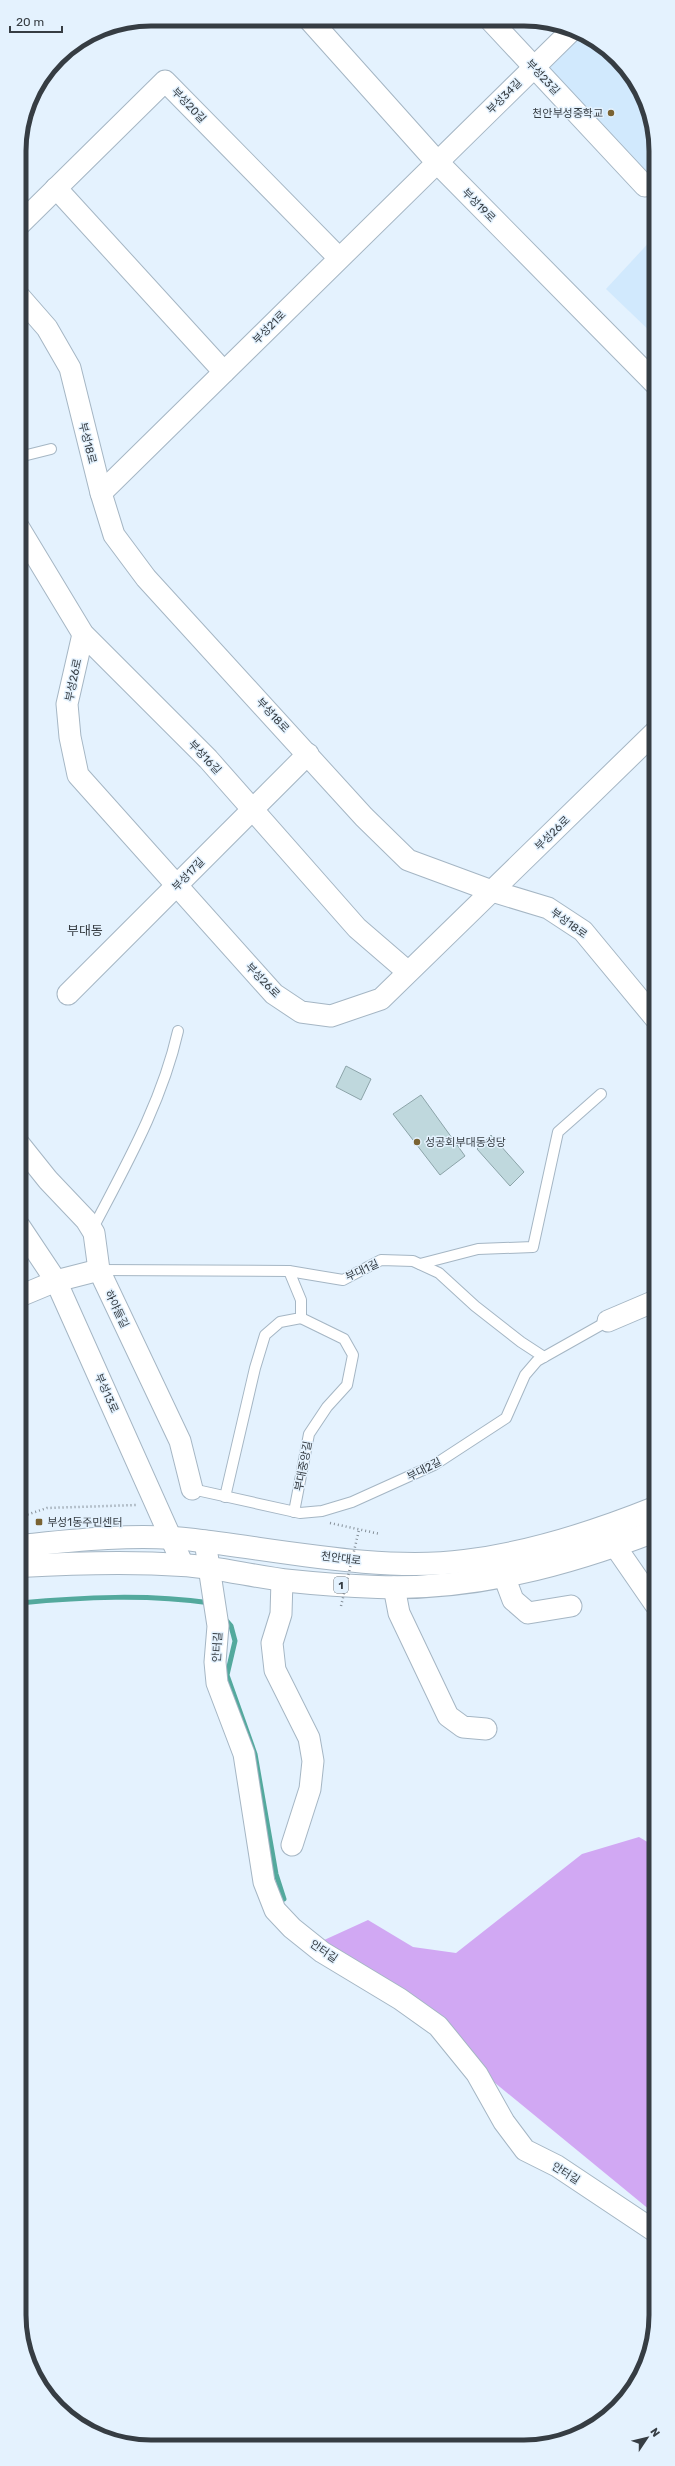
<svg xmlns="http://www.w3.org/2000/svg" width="675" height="2466" viewBox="0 0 675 2466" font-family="Rubik,'Noto Sans KR',sans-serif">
<rect width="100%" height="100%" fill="#e4f2fe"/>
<!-- built -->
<g fill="#d1e9fd">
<polygon points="584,34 618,58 643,93 655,133 655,207 551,87 548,69"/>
<polygon points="655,236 655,336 606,289"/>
</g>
<!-- forest -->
<polygon fill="#d1a8f3" points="639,1837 656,1847 656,2215 322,1941 368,1920 413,1947 456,1953 582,1854"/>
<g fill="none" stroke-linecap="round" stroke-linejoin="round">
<!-- stream -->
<g stroke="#53a99d" stroke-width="5">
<path d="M20,1603C83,1597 147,1594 211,1603"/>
<polyline points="224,1618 231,1626 235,1641 227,1675 255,1754 276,1874 284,1899"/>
</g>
</g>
<!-- building -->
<g fill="#bfd8dd" stroke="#8ca4a9">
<polygon points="346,1066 371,1079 361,1100 336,1087"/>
<polygon points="421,1095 465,1156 440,1175 393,1114"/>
<polygon points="491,1135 524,1172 510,1186 477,1149"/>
</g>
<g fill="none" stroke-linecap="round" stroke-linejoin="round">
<defs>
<g id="service">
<polyline points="19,457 51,449"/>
<path d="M92,1230C126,1165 162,1102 178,1031"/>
<polyline points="420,1264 478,1249 533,1247 558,1132 601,1094"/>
<polyline points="99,1270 289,1271 343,1280 381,1260 413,1261 439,1273 475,1306 521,1342 544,1357"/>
<polyline points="192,1489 300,1513 322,1511 352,1502 434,1465 506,1418 525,1375 537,1361 608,1321"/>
<polyline points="225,1497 255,1368 265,1335 280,1322 301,1318 301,1300 289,1271"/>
<polyline points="294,1512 309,1434 327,1407 347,1385 353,1355 344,1339 301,1318"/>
</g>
<g id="minor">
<polyline points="491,21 645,186"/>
<polyline points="56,188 224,372"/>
<polyline points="19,225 165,81 339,258"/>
<polyline points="19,296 47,328 70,368 101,493 114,535 146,578 364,817 408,860 492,891 548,908 583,931 655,1018"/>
<polyline points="101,493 572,30"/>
<polyline points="19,528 83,634 208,759 357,928 408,972"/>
<polyline points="83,634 67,704 70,737 78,775 274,994 301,1012 331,1016 381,999 655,732"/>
<polyline points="68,994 308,754"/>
<polyline points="20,1145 48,1180 86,1220 94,1233 99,1270 180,1441 192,1489"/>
<polyline points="20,1227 56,1281 183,1565"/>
<polyline points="20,1296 56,1281 99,1270"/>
<polyline points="608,1321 655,1301"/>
<polyline points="205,1541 218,1626 215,1662 217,1683 244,1754 264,1882 275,1910 292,1928 322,1952 400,1999 438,2026 477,2074 504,2122 525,2150 557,2166 656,2232"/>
<polyline points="615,1546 655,1604"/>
<polyline points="504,1576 513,1600 528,1613 571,1606"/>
<polyline points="282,1580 281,1614 272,1643 275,1670 309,1738 313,1761 310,1789 292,1845"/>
<polyline points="394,1587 399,1613 448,1716 463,1727 486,1729"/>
</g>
<polyline id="tertiary" points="310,20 437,162 655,383"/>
<g id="primary">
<path d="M20,1546C75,1540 140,1533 194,1540C279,1550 381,1572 465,1561C530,1553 595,1532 655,1508"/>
<path d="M20,1566C73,1563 128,1561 182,1565C218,1567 254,1577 291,1581C319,1584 349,1586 378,1587C474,1590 567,1565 655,1531"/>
</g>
</defs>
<!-- service casing -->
<use href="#service" stroke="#a5b6c4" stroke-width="12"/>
<!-- minor casing -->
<use href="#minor" stroke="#a5b6c4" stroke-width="23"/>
<!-- tertiary casing -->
<use href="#tertiary" stroke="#a5b6c4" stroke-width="24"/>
<!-- primary casing -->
<use href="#primary" stroke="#a5b6c4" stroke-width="24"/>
<!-- path -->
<g stroke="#869099" stroke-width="2.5" stroke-dasharray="1 3" stroke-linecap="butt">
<polyline points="20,1517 47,1508 137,1505"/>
<polyline points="330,1523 380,1534"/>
</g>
<!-- service -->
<use href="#service" stroke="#fff" stroke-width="10"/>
<!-- minor -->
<use href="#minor" stroke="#fff" stroke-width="21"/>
<!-- tertiary -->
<use href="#tertiary" stroke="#fff" stroke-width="22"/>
<!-- primary -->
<use href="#primary" stroke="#fff" stroke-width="22"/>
<!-- path-bridge -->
<polyline stroke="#869099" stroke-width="2.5" stroke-dasharray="1 3" stroke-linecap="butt" points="341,1606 359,1530"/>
</g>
<!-- markers -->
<g fill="#7a6333" stroke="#e4f2fe" stroke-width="1.5">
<circle cx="611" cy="113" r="4"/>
<circle cx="417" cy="1142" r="4"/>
<rect x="35" y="1518" width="8" height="8" rx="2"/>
</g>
<g text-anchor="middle" stroke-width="3" stroke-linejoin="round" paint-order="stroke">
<!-- shield labels -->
<rect fill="#e4f2fe" stroke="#6a737b" stroke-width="1" x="334" y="1577" width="14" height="16" rx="3"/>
<g font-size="10" font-weight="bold" fill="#363d43">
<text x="341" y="1589">1</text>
</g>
<!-- street labels -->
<g font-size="11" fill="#363d43" stroke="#e4f2fe">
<text transform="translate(543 77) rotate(47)" y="4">부성23길</text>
<text transform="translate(504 96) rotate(-45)" y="4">부성34길</text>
<text transform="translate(189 105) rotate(46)" y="4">부성20길</text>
<text transform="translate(479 205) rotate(45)" y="4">부성19로</text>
<text transform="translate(269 327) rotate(-45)" y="4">부성21로</text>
<text transform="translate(88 443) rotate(76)" y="4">부성18로</text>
<text transform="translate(73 680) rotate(-78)" y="4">부성26로</text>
<text transform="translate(273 715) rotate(47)" y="4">부성18로</text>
<text transform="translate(205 757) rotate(47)" y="4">부성16길</text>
<text transform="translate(552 833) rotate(-44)" y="4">부성26로</text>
<text transform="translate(188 874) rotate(-46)" y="4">부성17길</text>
<text transform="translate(569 923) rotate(36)" y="4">부성18로</text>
<text transform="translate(263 980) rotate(46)" y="4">부성26로</text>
<text transform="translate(362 1270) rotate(-25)" y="4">부대1길</text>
<text transform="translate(117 1309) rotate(64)" y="4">하야들길</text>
<text transform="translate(107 1393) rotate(66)" y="4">부성13로</text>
<text transform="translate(303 1466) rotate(-79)" y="4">부대중앙길</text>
<text transform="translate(424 1469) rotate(-27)" y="4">부대2길</text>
<text transform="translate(341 1558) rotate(7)" y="4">천안대로</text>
<text transform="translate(217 1647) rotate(-87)" y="4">안터길</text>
<text transform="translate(324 1951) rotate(34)" y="4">안터길</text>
<text transform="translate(566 2173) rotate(32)" y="4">안터길</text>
</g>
<!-- poi labels -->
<g font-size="11" fill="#363d43" stroke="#e4f2fe" text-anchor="start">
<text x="603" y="117" text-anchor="end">천안부성중학교</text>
<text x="425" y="1146">성공회부대동성당</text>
<text x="47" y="1526">부성1동주민센터</text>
</g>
<!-- quarter labels -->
<g font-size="13" fill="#363d43" stroke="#e4f2fe">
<text x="85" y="935">부대동</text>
</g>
</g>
<!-- crop -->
<path d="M0 0H675V2466H0ZM151 26H524A125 125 0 0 1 649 151V2315A125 125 0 0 1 524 2440H151A125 125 0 0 1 26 2315V151A125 125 0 0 1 151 26Z" fill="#e4f2fe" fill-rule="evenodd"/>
<path fill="none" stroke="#363d43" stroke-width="5" d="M151 26H524A125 125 0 0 1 649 151V2315A125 125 0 0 1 524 2440H151A125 125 0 0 1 26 2315V151A125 125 0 0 1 151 26Z"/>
<!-- north arrow -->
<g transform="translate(647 2438) rotate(55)" stroke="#e4f2fe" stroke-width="3" paint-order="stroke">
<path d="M0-3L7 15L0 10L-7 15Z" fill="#363d43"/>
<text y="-6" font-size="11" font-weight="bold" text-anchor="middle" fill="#363d43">N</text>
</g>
<!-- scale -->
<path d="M10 26v6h52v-6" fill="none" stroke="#363d43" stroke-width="2"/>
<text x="16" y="26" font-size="12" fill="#363d43" stroke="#e4f2fe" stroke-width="3" paint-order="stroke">20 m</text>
</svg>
